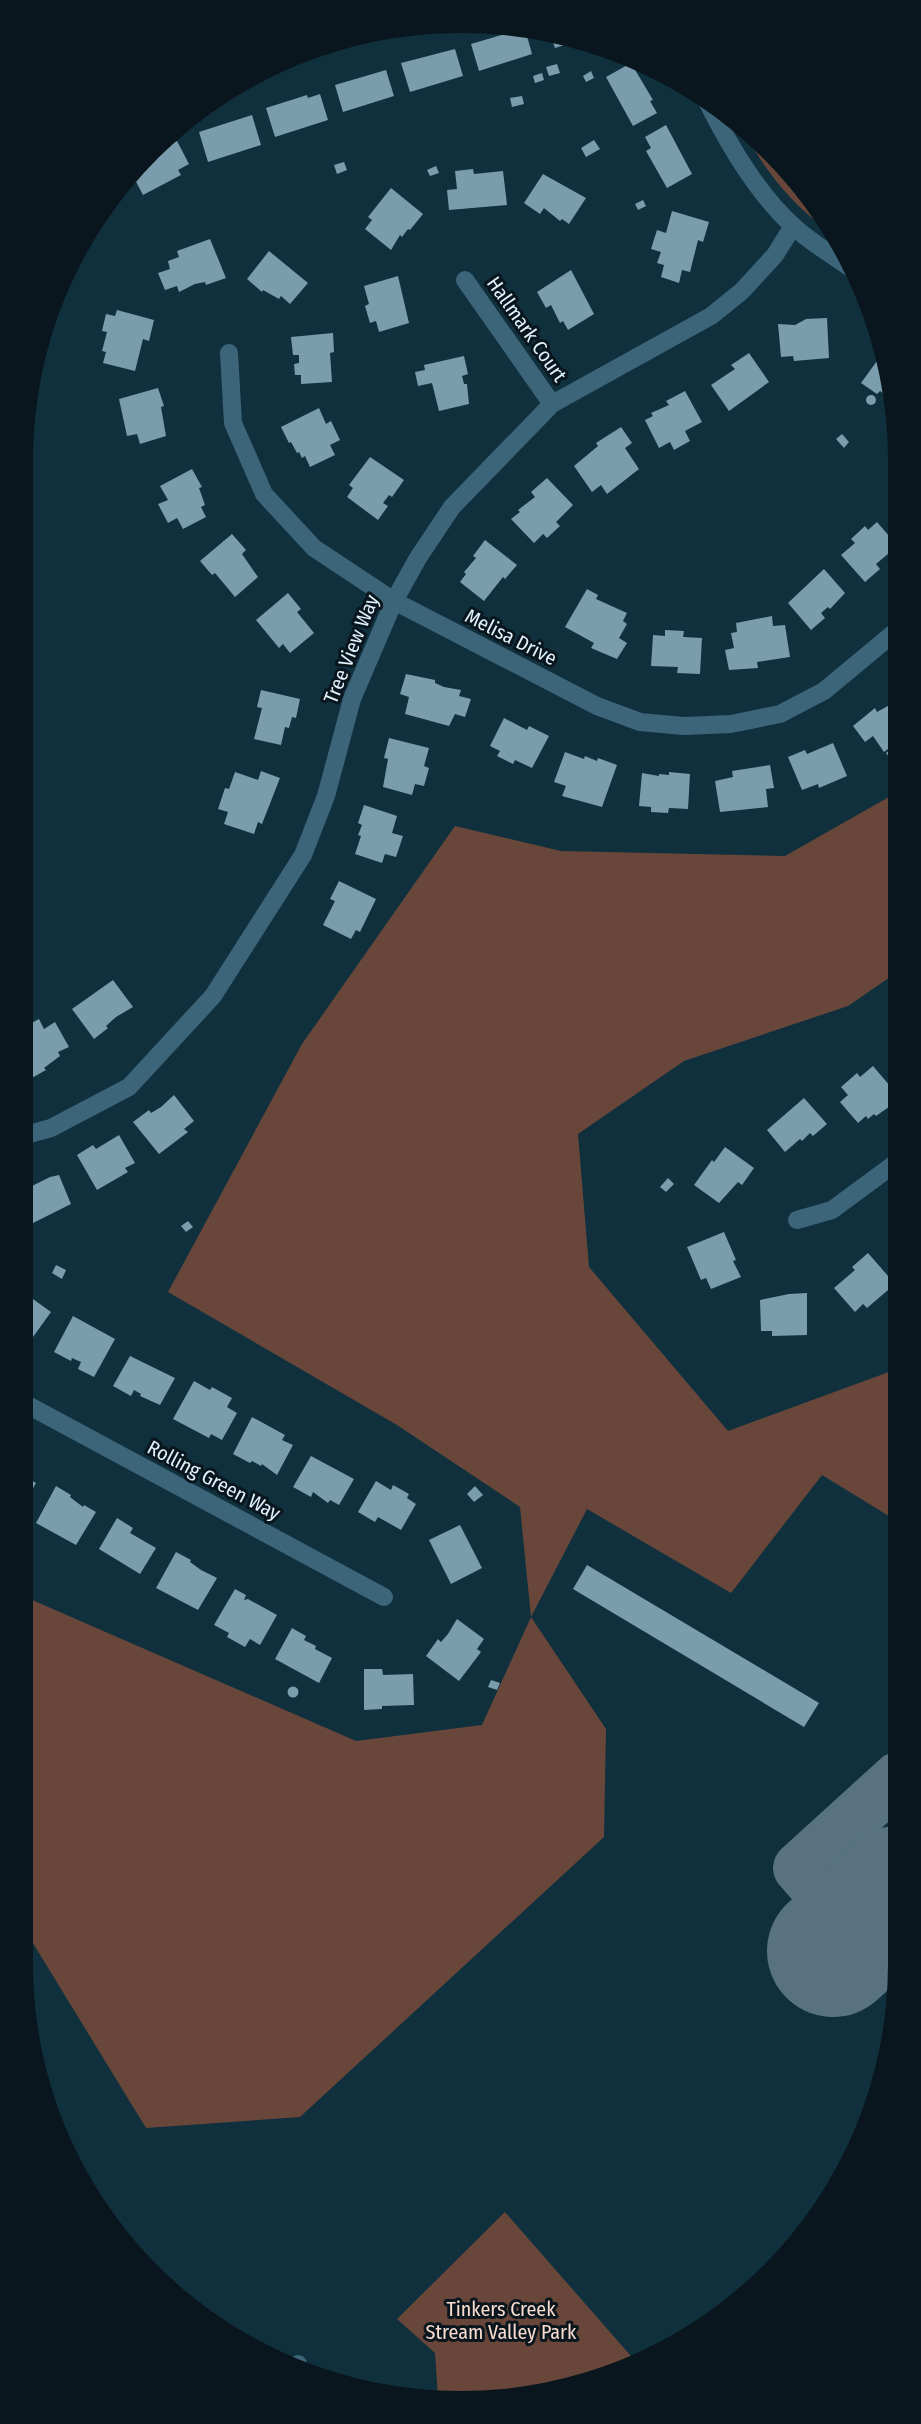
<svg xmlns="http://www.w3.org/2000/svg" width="921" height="2424" viewBox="0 0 921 2424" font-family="'Fira Sans Condensed',sans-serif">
<rect width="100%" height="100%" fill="#10303e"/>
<!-- green -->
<g fill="#68473a">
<path d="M745,133L790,172L825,228C792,205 764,169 745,133Z"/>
<polygon points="896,793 896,973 848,1006 684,1061 578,1134 589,1267 728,1431 897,1369 897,1521 822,1475 731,1593 587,1509 531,1617 606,1729 604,1837 300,2117 146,2128 31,1940 23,1941 23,1596 356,1741 482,1725 531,1617 520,1507 397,1425 168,1292 302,1044 455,826 561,851 785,856"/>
<polygon points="505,2212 637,2363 546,2393 438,2397 435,2353 397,2319"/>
</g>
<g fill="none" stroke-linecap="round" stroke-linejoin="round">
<!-- taxiway -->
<polyline stroke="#58737f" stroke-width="52" points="855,1932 799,1868 898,1778"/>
<!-- runway -->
<polyline stroke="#58737f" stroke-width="132" points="833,1951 898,1892"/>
</g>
<!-- building -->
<g fill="#7a9cad">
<polygon points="522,29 525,29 532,54 479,71 471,44"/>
<polygon points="550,34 574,38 580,40 555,48"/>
<polygon points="455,49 463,76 410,92 401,63"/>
<polygon points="631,63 653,100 650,101 657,113 633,126 606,77"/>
<polygon points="557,64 560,73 549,76 546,67"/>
<polygon points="386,70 394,96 343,112 335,85"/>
<polygon points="591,71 594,78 586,82 583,76"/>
<polygon points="542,73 544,80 535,83 533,76"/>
<polygon points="320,94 328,120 275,137 266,108 307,95 308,98"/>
<polygon points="522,96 524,104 512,107 510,98"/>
<polygon points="252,115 261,145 208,162 199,132"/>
<polygon points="666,125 692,174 667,188 646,151 651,148 645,137"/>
<polygon points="594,140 600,149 586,157 581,148"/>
<polygon points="177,141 189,164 178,170 181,175 143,195 132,174 150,160 148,156"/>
<polygon points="344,162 347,170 337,174 334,165"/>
<polygon points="436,166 439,173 430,176 427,170"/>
<polygon points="473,169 474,174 503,171 507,205 449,210 447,190 457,189 455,171"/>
<polygon points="543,174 586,198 569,224 562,219 560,221 544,208 540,214 524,203"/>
<polygon points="391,188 423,214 410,230 408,229 402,237 400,235 391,250 365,229 372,220 368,217"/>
<polygon points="643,200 646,206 638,210 635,204"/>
<polygon points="672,211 709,222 703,242 698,240 690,272 682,270 679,283 661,277 664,265 657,263 661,252 651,249 657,230 666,233"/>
<polygon points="210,239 226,278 206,285 205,282 195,284 179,292 177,286 165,290 158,273 170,269 168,261 179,257 177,251"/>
<polygon points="269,251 308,283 290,304 281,296 279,299 263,290 262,292 247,279"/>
<polygon points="571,270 594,314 568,330 563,321 560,323 551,305 546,308 537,292"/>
<polygon points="398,276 409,323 379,332 376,321 370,323 365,306 369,304 364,286"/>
<polygon points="117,310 154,320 149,341 143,339 135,371 103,363 106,352 102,351 107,332 102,331 106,314 115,316"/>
<polygon points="827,318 829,358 794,361 793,356 781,357 778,324 795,325 806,319"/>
<polygon points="333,333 334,352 330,353 332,382 301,384 301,375 295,375 294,364 299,363 299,355 293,355 291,337"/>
<polygon points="749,353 769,382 729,411 711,385 735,369 731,365"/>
<polygon points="882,354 886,369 894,401 880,391 877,394 861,383"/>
<polygon points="464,356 468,374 462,376 464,384 467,384 469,404 439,411 432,383 418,386 415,372 425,370 424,365"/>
<polygon points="158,388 164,406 161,407 166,436 140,444 137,434 127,436 119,399"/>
<polygon points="685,391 702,422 685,431 690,441 674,450 670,442 659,448 645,420 653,416 651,413 669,405 666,401"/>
<circle cx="871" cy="400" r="5"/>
<polygon points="319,408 326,424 331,421 340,440 330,445 335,455 310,467 305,456 302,458 299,452 297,453 291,442 289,443 281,427"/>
<polygon points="621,427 632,443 625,448 639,469 607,494 601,485 592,492 574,466 598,446 596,443"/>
<polygon points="842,434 849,442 844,448 836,439"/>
<polygon points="370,457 404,480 392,497 389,495 383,503 388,506 378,520 347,497 353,488 349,485"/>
<polygon points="192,469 202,487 199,488 205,505 201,507 206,517 183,529 177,518 168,523 158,504 168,500 160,486"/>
<polygon points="547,478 573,505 556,522 560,526 547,538 543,534 534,543 511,519 520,512 518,510 535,497 531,492"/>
<polygon points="877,522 895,543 895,548 876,564 880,569 865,582 841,555 855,543 851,539 865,526 868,530"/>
<polygon points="232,534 246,550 242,554 258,577 235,597 215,573 212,575 200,561"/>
<polygon points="485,540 517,565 505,579 503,577 484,601 460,582 466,574 464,572 476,558 473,556"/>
<polygon points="824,569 845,593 830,609 828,607 821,613 825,618 811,630 788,603"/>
<polygon points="587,589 598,595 596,599 627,613 623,621 627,624 619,638 627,643 617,659 591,648 594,643 565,627"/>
<polygon points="288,593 301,609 297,612 314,633 290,653 283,644 279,648 256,620"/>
<polygon points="772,616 773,626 785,625 790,657 757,662 758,668 729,670 725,650 734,648 731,633 737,632 736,623"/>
<polygon points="665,630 684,631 683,637 702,638 700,674 677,673 678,667 651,666 653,635 665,636"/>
<polygon points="406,674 435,680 435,683 444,687 461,690 459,696 471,699 465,717 455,714 449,726 405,714 409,697 400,694"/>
<polygon points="261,690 300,699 296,718 292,717 289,728 285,727 281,745 254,739 262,708 257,707"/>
<polygon points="895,702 896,743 884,752 873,736 865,742 853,726 875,708 877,712"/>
<polygon points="504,718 527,730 529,726 549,736 532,768 515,760 513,764 497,756 500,751 490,746"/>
<polygon points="389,738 429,748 424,766 429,768 424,786 415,784 412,795 383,787 388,759 384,758"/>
<polygon points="833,743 847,776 819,788 818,784 802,790 788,757 805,750 807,754"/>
<polygon points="894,747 896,758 892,761 886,753"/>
<polygon points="565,752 584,759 585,756 597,761 598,758 617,765 602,807 562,796 566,786 554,782"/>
<polygon points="770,765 774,788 766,789 768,807 720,812 715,781 733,777 732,771"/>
<polygon points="261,771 280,778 262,824 258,822 254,834 224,824 228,812 218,809 225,788 229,789 235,772 258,780"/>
<polygon points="669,772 690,774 688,809 669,808 668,813 651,812 651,807 639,806 642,773 659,776 659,774 669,775"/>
<polygon points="364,805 397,816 392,833 403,836 396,857 385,854 382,863 355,854 361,836 358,835 362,825 358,823"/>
<polygon points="339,881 376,899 360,932 356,930 351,939 323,925 335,901 330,899"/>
<polygon points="113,980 133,1007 116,1017 106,1026 108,1028 94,1039 72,1009"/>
<polygon points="39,1019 44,1029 55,1022 69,1047 58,1052 60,1056 44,1068 46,1070 30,1079 22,1065 22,1028"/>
<polygon points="873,1066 896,1093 896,1102 876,1116 874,1114 868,1119 866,1116 858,1123 840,1102 848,1095 841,1087 857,1073 860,1077"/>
<polygon points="174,1095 194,1121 184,1129 188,1132 159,1154 133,1122 149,1110 151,1113 161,1107"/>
<polygon points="804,1098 827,1124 813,1136 810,1133 802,1141 800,1139 785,1152 767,1130"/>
<polygon points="119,1135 135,1163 125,1168 128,1172 97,1190 77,1155 93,1145 96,1149"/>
<polygon points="725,1147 754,1168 742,1185 738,1182 719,1203 694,1185 712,1160 714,1162"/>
<polygon points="59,1175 71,1204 27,1226 22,1214 22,1183 29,1181 32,1186 50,1177"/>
<polygon points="668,1178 674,1184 666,1192 660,1187"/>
<polygon points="188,1221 193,1227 186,1232 181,1226"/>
<polygon points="724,1232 736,1260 733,1261 741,1277 711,1289 706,1278 701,1280 687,1247"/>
<polygon points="868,1253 895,1284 867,1308 863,1304 855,1312 834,1288 855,1270 852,1267"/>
<polygon points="56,1265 66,1270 62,1279 52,1273"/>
<polygon points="807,1293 807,1335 772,1336 772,1331 761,1331 760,1300 789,1294"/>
<polygon points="22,1294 26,1294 51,1312 33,1337 24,1331 22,1333"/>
<polygon points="73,1316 115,1339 94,1377 78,1369 81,1362 72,1358 71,1361 54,1352"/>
<polygon points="130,1356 175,1378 160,1405 140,1396 141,1394 134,1390 131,1396 113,1386"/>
<polygon points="194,1381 210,1390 212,1387 232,1398 227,1407 237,1413 222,1440 211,1434 209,1438 173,1419"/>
<polygon points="252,1417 285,1435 282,1440 293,1445 277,1475 262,1464 261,1466 252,1461 250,1463 233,1454"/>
<polygon points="311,1456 354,1479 339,1505 330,1500 328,1503 313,1492 311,1497 293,1487"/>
<polygon points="22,1475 36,1483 22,1507"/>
<polygon points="376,1481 391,1490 393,1485 409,1494 407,1498 416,1504 401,1530 378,1517 375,1522 358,1512"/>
<polygon points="56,1486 71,1495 70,1497 83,1507 84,1505 96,1512 76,1545 36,1523"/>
<polygon points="475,1486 483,1495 474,1502 467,1494"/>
<polygon points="117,1518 133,1528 130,1533 156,1548 140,1574 99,1549"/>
<polygon points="460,1525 482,1568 451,1584 429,1540"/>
<polygon points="176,1552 191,1560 190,1562 201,1570 217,1578 198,1610 156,1588"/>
<polygon points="587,1565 819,1703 804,1727 573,1589"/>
<polygon points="235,1589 246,1595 244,1600 248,1599 277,1615 260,1645 250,1639 245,1647 227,1637 229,1633 214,1625"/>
<polygon points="457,1619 484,1639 477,1649 481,1652 459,1681 426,1656 438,1639 441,1642 448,1634"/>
<polygon points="292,1628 306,1636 304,1640 316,1646 315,1649 332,1658 319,1683 275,1659"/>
<polygon points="364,1669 382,1669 383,1675 413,1674 414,1705 382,1706 382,1709 364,1710"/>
<polygon points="491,1680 500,1683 497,1690 488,1687"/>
<circle cx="293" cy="1692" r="5.5"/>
</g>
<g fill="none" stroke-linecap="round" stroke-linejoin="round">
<!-- street -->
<g stroke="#3c6579" stroke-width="18">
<path d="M705,97C727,142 756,192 793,226C810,242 831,254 849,267"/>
<polyline points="465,280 552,404"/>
<polyline points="229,353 233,423 264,494 314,548 394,601 597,706 640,722 684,726 731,724 780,714 824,691 895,632"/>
<polyline points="22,1136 51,1128 129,1087 213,996 303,855 326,796 352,699 394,601 418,558 452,507 552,404 711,316 742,291 775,255 793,226"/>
<polyline points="797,1220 832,1210 897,1162"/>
<polyline points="22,1402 384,1597"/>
<polyline points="295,2367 298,2364"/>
</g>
</g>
<g text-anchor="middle" stroke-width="6" stroke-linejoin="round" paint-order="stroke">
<!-- street labels -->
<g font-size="20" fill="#e0f2fb" stroke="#09161d">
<text transform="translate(527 329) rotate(55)" y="7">Hallmark Court</text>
<text transform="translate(511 637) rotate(27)" y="7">Melisa Drive</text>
<text transform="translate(351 649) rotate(-68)" y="7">Tree View Way</text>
<text transform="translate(214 1480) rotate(28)" y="7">Rolling Green Way</text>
</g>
<!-- park labels -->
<g font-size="20" fill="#fadccf" stroke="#09161d">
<text x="501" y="2316">Tinkers Creek<tspan x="501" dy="23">Stream Valley Park</tspan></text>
</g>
</g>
<!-- crop -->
<path d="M0 0H921V2424H0ZM460 33H461A427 427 0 0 1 888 460V1964A427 427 0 0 1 461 2391H460A427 427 0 0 1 33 1964V460A427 427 0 0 1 460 33Z" fill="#09161d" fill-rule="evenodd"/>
</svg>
